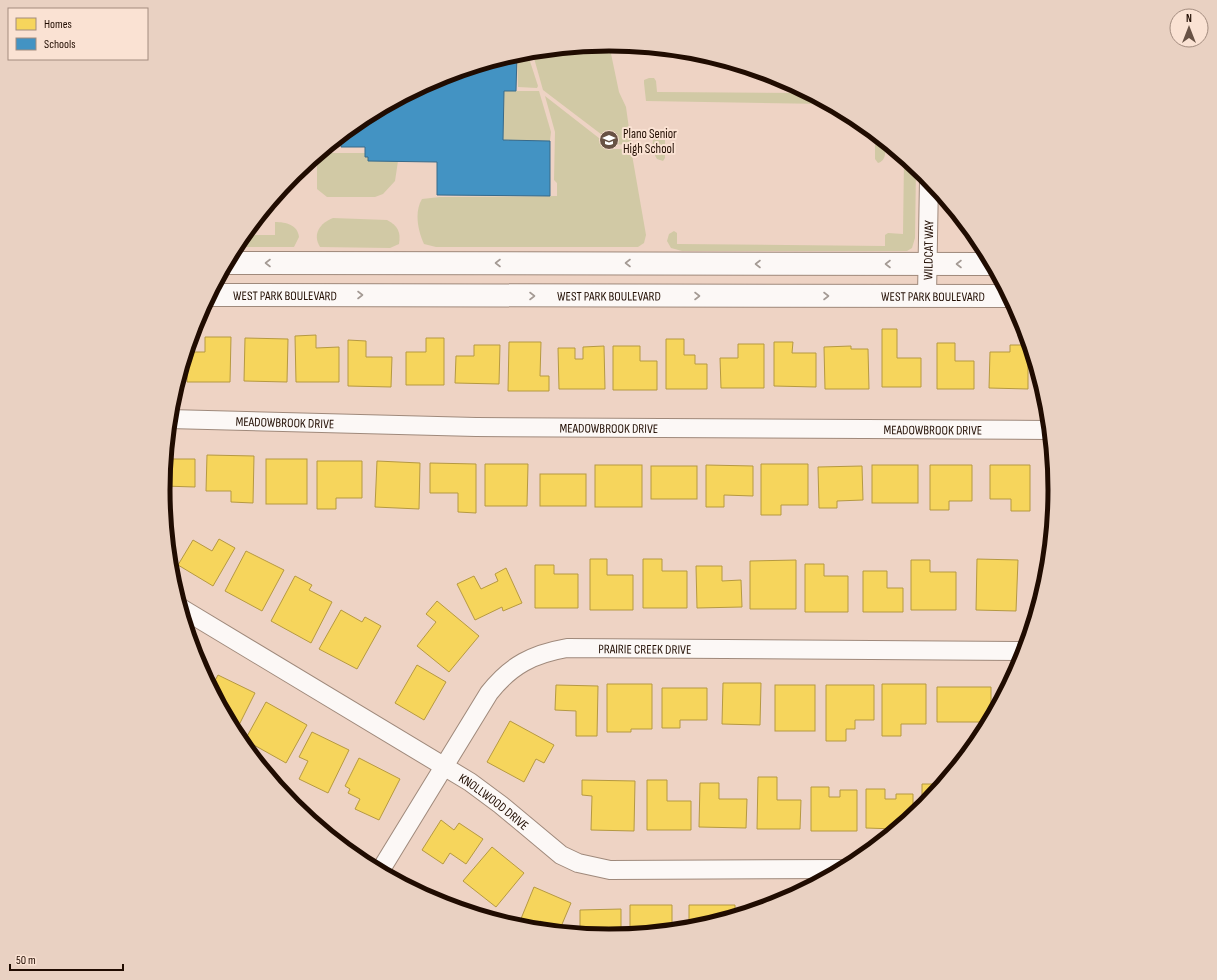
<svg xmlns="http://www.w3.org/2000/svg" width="1217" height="980" viewBox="0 0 1217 980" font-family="'Sofia Sans Condensed',sans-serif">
<rect width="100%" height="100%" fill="#eed3c4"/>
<!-- green -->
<g fill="#d1c9a5">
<polygon points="609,44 619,92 626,107 631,143 629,145 614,144 543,90 532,51"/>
<polygon points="527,52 538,86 537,88 518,87 517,54"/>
<polygon points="649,78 654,78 656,81 657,92 807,93 827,104 646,101 644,83 644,80"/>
<polygon points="504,91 539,91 551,132 550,141 503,140"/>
<path d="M545,96L613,149H631L646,235L644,243L638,247H436L424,244C418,231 414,212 422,199L440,197L557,196V183L554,180L555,132Z"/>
<path d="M656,134H663L665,136V158L663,161L657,159C653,153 650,139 656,134Z"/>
<path d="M877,136L885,143C885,152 887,160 878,163L875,159V139Z"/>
<polygon points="320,153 365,153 365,157 368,157 368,161 398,161 395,181 383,194 375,197 327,197 317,189 317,155"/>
<polygon points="904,159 916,168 915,238 912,248 907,251 682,251 671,248 667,241 669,234 674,231 677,233 677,244 885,246 885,235 888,233 903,234"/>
<path d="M333,218L387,220C398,226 401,232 399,244L390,248L320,247C312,234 320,223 333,218Z"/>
<path d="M275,222C286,222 298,225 299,237L294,247H235L243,235H275Z"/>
</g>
<!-- homes -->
<g fill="#f6d55c" stroke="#b69941">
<polygon points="882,329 897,329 897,358 921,358 921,387 882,387"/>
<polygon points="316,335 316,348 339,347 339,382 296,382 295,336"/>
<polygon points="205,337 231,337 230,382 187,382 187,352 205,352"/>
<polygon points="245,338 288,339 287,382 244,381"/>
<polygon points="426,338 444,338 444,385 406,385 406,352 426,352"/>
<polygon points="666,339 684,339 684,355 695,355 695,364 707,364 707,389 666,389"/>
<polygon points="348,340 366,341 366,357 392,357 391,387 348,386"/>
<polygon points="509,342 541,342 540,376 549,376 549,391 508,391"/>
<polygon points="774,342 793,342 792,353 816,353 816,387 774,386"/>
<polygon points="937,343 955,343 955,361 974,361 974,389 937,389"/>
<polygon points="738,344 764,344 764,388 721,388 720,358 738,358"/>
<polygon points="474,345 500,345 499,384 455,383 456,356 474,356"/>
<polygon points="1010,345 1028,345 1028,389 989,388 990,352 1010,352"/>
<polygon points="604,346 605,389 559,389 558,348 575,348 575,359 583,359 583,347"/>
<polygon points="613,346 640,346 640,361 657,361 657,390 613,390"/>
<polygon points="851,346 851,349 868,349 869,389 825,389 824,347"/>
<polygon points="207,455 254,456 253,503 231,502 231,491 206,491"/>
<polygon points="166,459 195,459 195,487 163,486"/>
<rect x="266" y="459" width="41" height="45"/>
<polygon points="317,461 362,461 362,498 336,498 336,509 317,509"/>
<polygon points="377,461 420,463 419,509 375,507"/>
<polygon points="430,463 476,464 476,513 458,512 458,493 430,493"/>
<polygon points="485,464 528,464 527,506 485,506"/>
<polygon points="761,464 808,464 808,505 781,505 781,515 761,515"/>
<rect x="595" y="465" width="47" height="42"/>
<polygon points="706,465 753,466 753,496 724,495 724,507 706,507"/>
<rect x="872" y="465" width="46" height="38"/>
<polygon points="930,465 972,465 972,501 949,501 949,510 930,510"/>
<polygon points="990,465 1030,465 1030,511 1011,511 1011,499 990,499"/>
<rect x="651" y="466" width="46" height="33"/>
<polygon points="862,466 863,500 837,501 837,508 819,508 818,467"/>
<rect x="540" y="474" width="46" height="32"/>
<polygon points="219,539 235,548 213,586 178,565 193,540 212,551"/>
<polygon points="246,551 284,570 262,611 225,591"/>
<polygon points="590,559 607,559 607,575 633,575 633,610 590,610"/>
<polygon points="643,559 662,559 662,571 687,571 687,608 643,608"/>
<polygon points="977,559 1018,560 1016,611 976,610"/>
<polygon points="796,560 796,609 750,609 750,561"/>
<polygon points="911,560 930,560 930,572 956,572 956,610 911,610"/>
<polygon points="805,564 824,564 824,576 848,576 848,612 805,612"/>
<polygon points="535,565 554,565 554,574 578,574 578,608 535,608"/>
<polygon points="696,566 722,566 722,581 741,580 742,607 697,608"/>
<polygon points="506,568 522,603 503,611 502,607 475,620 457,584 474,576 481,589 498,581 495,574"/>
<polygon points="863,571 887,571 887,588 903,588 903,612 863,612"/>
<polygon points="295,576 312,585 309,590 332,602 311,643 271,621"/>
<polygon points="437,601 479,636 449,672 417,646 436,622 426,614"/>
<polygon points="341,610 362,622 365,617 381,626 357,669 319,649"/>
<polygon points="197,663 210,670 205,677"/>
<polygon points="417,665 446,682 424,720 395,703"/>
<polygon points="218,675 255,693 237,729 231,726 211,688"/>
<polygon points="723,683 761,683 760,725 722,724"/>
<polygon points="607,684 652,684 652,729 631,729 631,732 607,732"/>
<polygon points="882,684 926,684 926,724 901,724 901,736 882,736"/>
<polygon points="556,685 598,686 597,736 576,736 576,711 555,710"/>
<rect x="775" y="685" width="40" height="46"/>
<polygon points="826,685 874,685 874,720 855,720 855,729 846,729 846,741 826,741"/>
<polygon points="937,687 991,687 991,716 988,722 937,722"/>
<polygon points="662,688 707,688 707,720 680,720 680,728 662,728"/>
<polygon points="266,702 307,725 286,763 245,740"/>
<polygon points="510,721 554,745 544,763 536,759 524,782 487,762"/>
<polygon points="312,732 349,750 328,793 299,779 308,761 299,757"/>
<polygon points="359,758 400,779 379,820 355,809 360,799 348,793 350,789 345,786"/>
<polygon points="758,777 777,777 777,800 801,800 800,829 757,829"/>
<polygon points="582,780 635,781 634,831 591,830 592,796 582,795"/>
<polygon points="647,780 667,780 667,801 691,801 691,830 647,830"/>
<polygon points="700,783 719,783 719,799 747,799 746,828 699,827"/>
<polygon points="922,784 941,784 922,807"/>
<polygon points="811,787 829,787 829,797 840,797 840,790 857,790 857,831 811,831"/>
<polygon points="866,789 885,789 885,799 896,799 896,794 913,794 913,814 896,829 866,828"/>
<polygon points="441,820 454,830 459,823 483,839 466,864 450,853 443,864 422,850"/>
<polygon points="492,847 524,873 496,907 463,881"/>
<polygon points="534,887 571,903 560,929 540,921 536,929 518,926"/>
<polygon points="630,905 672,905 672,930 630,934"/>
<polygon points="689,905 735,905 735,916 689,928"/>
<polygon points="748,905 768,905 748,912"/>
<polygon points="621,909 621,935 608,936 580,933 580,910"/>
</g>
<!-- schools -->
<polygon fill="#4393c3" stroke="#386a89" points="517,54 516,91 504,91 503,140 550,141 550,196 437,195 437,162 368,161 368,157 365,157 365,147 341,147 341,143 337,143 337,138 361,119 438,78"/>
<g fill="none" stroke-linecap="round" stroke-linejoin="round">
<defs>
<g id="minor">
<path id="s1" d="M927,296L929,180"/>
<path id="s2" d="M169,419L476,427L1049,430"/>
<path id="s3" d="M181,608L470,782L501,805L561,855L578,863L610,870L841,869"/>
<path id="s4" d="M380,871L489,693C511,665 533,654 567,648L1023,651"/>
</g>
<g id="major">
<polyline points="226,263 991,264"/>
<path id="s5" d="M210,295L1008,296"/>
</g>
</defs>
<!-- minor casing -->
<use href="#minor" stroke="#9f897b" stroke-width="20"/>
<!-- major casing -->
<use href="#major" stroke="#9f897b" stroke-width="24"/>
<!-- minor -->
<use href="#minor" stroke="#fcf8f6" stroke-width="18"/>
<!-- major -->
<use href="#major" stroke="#fcf8f6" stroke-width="22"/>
</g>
<!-- one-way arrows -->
<defs><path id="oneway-chevron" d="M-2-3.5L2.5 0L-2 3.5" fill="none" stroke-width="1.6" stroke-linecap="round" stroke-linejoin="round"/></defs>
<g stroke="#a49a94">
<use href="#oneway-chevron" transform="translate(268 263) rotate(180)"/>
<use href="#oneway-chevron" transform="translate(498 263) rotate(180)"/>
<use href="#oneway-chevron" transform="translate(628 263) rotate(180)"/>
<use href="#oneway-chevron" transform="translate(758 264) rotate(-180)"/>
<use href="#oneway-chevron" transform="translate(888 264) rotate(-180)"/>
<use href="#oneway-chevron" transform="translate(959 264) rotate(180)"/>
<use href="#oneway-chevron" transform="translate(360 295)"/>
<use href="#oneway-chevron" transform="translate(532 296)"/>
<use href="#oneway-chevron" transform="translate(697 296)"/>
<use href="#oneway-chevron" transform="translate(826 296)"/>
</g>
<!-- icons -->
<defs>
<symbol id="school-disc" viewBox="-11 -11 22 22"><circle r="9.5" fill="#685245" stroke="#fae2d3"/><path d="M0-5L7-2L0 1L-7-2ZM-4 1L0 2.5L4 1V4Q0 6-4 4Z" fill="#fff"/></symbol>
</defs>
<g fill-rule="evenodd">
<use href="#school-disc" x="598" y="129" width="22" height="22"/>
</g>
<g text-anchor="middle" stroke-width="4" stroke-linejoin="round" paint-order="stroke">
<!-- poi labels -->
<g font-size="13" fill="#200c01" stroke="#fae2d3" text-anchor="start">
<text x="623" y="138">Plano Senior<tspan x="623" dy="15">High School</tspan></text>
</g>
<!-- street labels -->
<g font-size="13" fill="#200c01" stroke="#fae2d3">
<text dy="5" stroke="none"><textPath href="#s1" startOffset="46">WILDCAT WAY</textPath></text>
<text dy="5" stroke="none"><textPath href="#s5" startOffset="75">WEST PARK BOULEVARD</textPath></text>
<text dy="5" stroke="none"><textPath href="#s5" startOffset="399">WEST PARK BOULEVARD</textPath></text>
<text dy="5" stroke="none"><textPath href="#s5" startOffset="723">WEST PARK BOULEVARD</textPath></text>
<text dy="5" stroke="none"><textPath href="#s2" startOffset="116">MEADOWBROOK DRIVE</textPath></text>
<text dy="5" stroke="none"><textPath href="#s2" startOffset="440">MEADOWBROOK DRIVE</textPath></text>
<text dy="5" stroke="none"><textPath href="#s2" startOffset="764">MEADOWBROOK DRIVE</textPath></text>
<text dy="5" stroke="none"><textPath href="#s4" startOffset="379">PRAIRIE CREEK DRIVE</textPath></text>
<text dy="5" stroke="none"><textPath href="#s3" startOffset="368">KNOLLWOOD DRIVE</textPath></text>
</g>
</g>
<!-- crop -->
<path d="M0 0H1217V980H0ZM170 490a439 439 0 1 1 878 0a439 439 0 1 1-878 0Z" fill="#e9d1c2" fill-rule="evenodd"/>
<path fill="none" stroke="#200c01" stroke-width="5" d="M170 490a439 439 0 1 1 878 0a439 439 0 1 1-878 0Z"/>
<!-- legend -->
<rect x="8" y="8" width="140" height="52" fill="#fae2d3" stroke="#a38c7f"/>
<rect x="16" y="18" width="20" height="12" fill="#f6d55c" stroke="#a38c7f"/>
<text x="44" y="28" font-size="12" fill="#200c01">Homes</text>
<rect x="16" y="38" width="20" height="12" fill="#4393c3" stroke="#a38c7f"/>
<text x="44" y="48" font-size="12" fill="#200c01">Schools</text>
<!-- north arrow -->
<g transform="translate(1189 28)"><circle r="19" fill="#fae2d3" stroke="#a38c7f"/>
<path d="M0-3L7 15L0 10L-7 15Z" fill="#685245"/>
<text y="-6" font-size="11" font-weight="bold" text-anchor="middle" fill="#200c01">N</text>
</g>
<!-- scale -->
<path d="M10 964v6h113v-6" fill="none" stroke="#200c01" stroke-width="2"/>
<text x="16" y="964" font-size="12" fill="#200c01" stroke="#fae2d3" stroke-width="3" paint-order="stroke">50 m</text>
</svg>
